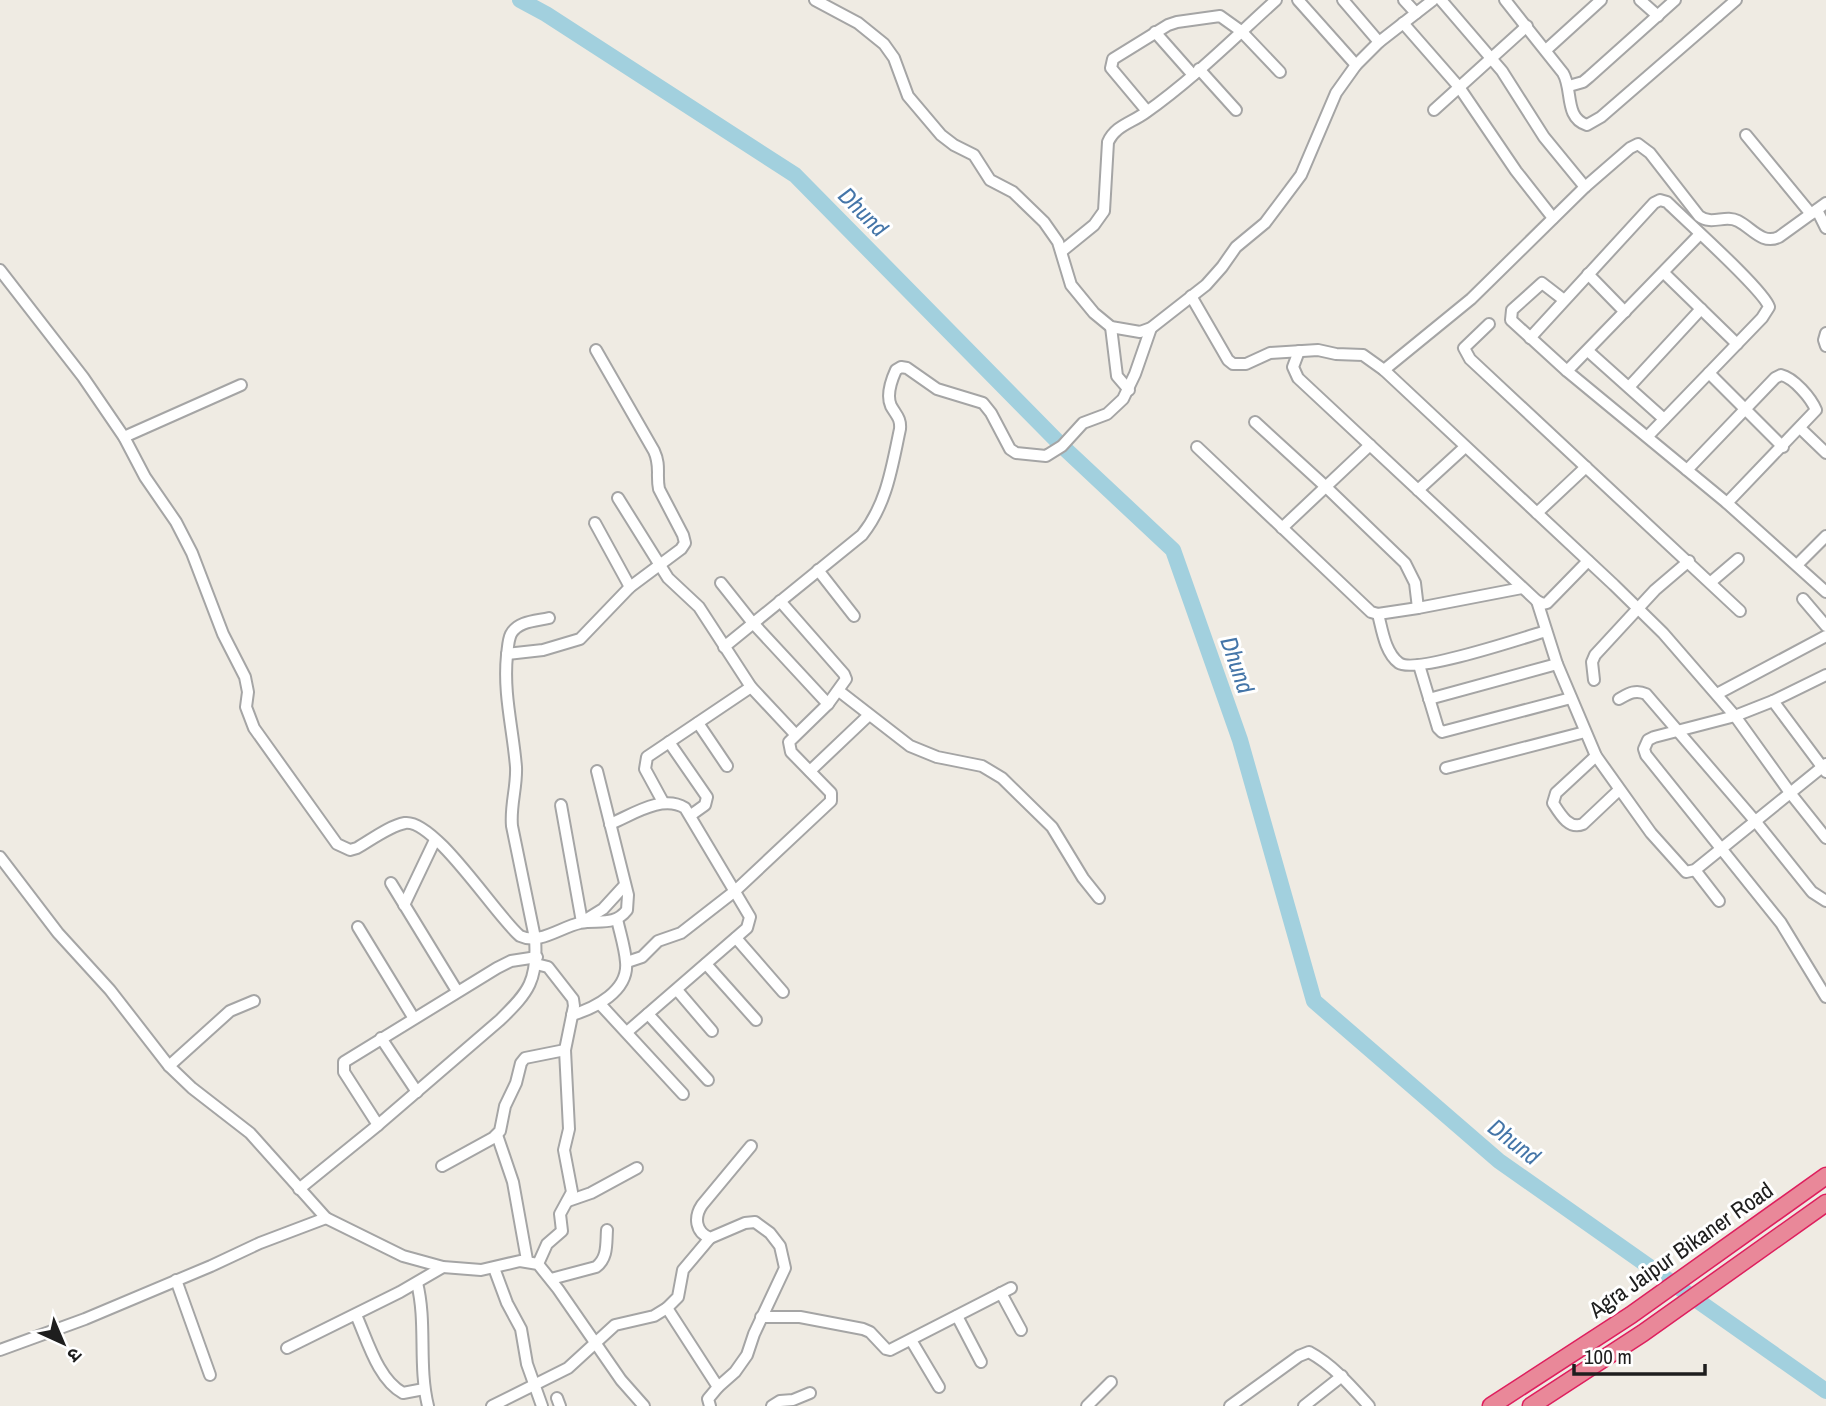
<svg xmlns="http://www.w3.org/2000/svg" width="1826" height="1406" viewBox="0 0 1826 1406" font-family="'Archivo Narrow','Noto Sans Devanagari',sans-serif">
<rect width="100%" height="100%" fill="#efebe3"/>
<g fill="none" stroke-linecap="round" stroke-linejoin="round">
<!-- river -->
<polyline stroke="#a2d0de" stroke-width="16" points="520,0 546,14 795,175 1062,446 1173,550 1240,740 1314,1001 1499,1161 1826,1391"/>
<defs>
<g id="minor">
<polyline points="815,0 858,23 884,44 894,58 908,96 941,135 954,145 974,155 990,180 1013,192 1044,222 1058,242 1071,285 1094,313 1111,327 1140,332 1151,328 1206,285 1222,267 1236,247 1265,223 1301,175 1336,93 1356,65 1379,42 1433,0"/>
<polyline points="1298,0 1356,65"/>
<polyline points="1343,0 1379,42"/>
<polyline points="1404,0 1416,13"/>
<polyline points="1441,0 1502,71 1544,137 1585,187"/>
<path d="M1505,0L1563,73C1573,89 1564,118 1587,125L1601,117L1736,0"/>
<polyline points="1640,0 1658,16"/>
<polyline points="1403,23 1459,87 1516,171 1553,218"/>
<polyline points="1155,32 1193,75"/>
<polyline points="1546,50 1601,0"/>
<polyline points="1199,69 1236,110"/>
<polyline points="1569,86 1583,82 1589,77 1675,0"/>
<polyline points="1434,110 1527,26"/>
<polyline points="1147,111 1111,68 1113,59 1168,25 1177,22 1220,16 1241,31 1280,72"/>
<polyline points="1746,135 1811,214"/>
<polyline points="1817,210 1826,228"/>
<path d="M1062,251L1094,225L1104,211L1108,142C1115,126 1131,123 1145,113C1192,80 1234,38 1276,0"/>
<path d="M0,270L83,377L124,437L145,477L176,522L192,553L223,634L245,677L248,692L246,707L254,728L337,844L350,850L357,848C371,840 389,826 405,823C435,819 496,916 520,936C539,945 561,927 580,923C597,919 614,927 627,910L628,895L597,771"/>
<polyline points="1664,273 1737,344"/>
<polyline points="1588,274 1625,312"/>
<polyline points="1191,296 1228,360 1233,364 1246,364 1270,353 1318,350 1336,354 1363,355 1384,370 1614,585 1663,633 1735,716 1791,794 1826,838"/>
<polyline points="1564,300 1542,283 1512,310 1511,320 1567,371 1727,503 1826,592"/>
<polyline points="1489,324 1464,348 1470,359 1740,611"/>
<polyline points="1111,327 1117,376 1129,390"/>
<polyline points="1826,333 1824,340 1826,346"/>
<path d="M1530,338L1654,203L1660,200L1667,202C1685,220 1764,290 1769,307L1762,318L1648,436"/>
<polyline points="1299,351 1293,367 1298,378 1537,601 1543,604 1547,603 1588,561"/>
<polyline points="1588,351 1664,419"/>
<path d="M1384,370L1471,299L1585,187L1630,148L1638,144L1650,153L1699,216C1712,226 1725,214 1738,221C1752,228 1762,245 1779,237L1826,203"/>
<polyline points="1567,371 1700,234"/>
<polyline points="1709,373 1783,447"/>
<polyline points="1629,387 1701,309"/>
<polyline points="1255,422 1325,486 1405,563 1415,583 1418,608"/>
<polyline points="1800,428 1826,453"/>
<polyline points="124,437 241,385"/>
<polyline points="1197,447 1371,612 1378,614 1418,608 1522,588"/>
<path d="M1687,470L1775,378L1781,375C1794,378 1811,398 1816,410L1727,503"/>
<polyline points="1418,490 1465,447"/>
<polyline points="618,498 668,578 699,607 751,687 795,734"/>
<polyline points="1537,513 1586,467"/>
<polyline points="595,523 630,587"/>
<polyline points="1282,528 1370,445"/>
<polyline points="1797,565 1826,536"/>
<polyline points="818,570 854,616"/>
<polyline points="1711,582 1738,559"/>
<polyline points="721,583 752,622 828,704"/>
<polyline points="1803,599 1826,626"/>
<polyline points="1537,601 1557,664 1596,756 1651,833 1686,872 1695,870 1826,764"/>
<path d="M1378,614C1382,629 1385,653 1399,663C1415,674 1523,638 1546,631"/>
<path d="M724,647L862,535C887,504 892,466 900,429C901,418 896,415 891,406C886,395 891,381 896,370L901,367L907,368L937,389L983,403L991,413L1010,449L1016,453L1046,456L1062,446L1083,423L1107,414L1123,399L1135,374L1151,328"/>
<path d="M507,654L543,650L580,639L630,587L681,549L685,543L683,535L659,489C656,474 661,466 654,451L596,350"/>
<polyline points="1419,665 1438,728 1442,732 1571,698"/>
<polyline points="1826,675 1773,701 1735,716 1654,737 1648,740 1644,749 1646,755 1781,923 1826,997"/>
<polyline points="1594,680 1592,662 1595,655 1655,590 1689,561"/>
<polyline points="839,691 910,746 937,757 982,766 1002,778 1052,827 1083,878 1099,898"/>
<polyline points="1717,694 1826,636"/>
<polyline points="1429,699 1557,664"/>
<path d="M1619,699C1628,694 1635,689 1646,694L1756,822L1812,892L1826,901"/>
<polyline points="1773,701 1826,772"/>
<polyline points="698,723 727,766"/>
<polyline points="669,742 707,797 705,805 691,815"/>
<path d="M1596,756L1556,793L1553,803C1560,814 1569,830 1583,824L1619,790"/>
<polyline points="1446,768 1585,732"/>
<polyline points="810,771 869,715"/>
<polyline points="663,802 645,769 647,757 751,687"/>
<polyline points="561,805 582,922 603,909 625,885"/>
<path d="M610,824C632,815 662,794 685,808L750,917L747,928L627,1032"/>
<polyline points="0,857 58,933 110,990 169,1066 192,1088 250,1133 326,1218 403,1256 443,1267 481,1270 520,1261 538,1264 558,1289 621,1380 644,1406"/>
<polyline points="1695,870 1719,901"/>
<polyline points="391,883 457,991"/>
<polyline points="404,905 435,840"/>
<polyline points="358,927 413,1017"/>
<polyline points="736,938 783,992"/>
<polyline points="627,962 642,957 658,941 681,933 735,891 831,801 831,793 791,752 789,742 828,704 846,679 844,674 780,601"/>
<polyline points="536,964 548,967 573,999 574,1006 565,1050 569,1129 564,1150 572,1192 560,1214 562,1231 547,1244 538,1264"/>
<polyline points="706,964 756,1020"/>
<polyline points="677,990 712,1031"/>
<polyline points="600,1004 683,1094"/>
<polyline points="648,1014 708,1080"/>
<path d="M572,1015C595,1008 629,991 626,962C625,948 620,933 617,919"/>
<polyline points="381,1038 417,1092"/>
<polyline points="169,1066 230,1011 254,1001"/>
<polyline points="378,1125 344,1072 344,1062 497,968 511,961 537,957"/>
<polyline points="497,1135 513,1182 527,1260"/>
<polyline points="442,1166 493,1138 500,1131 505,1106 516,1083 521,1063 525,1058 565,1050"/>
<path d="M299,1189L378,1125L500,1020C529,992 538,980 535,938L512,826C510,806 517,787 516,767C513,729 503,694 507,655C508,648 508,640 511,634C518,621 536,621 549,618"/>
<polyline points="568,1201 591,1193 637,1168"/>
<polyline points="494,1268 507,1303 521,1329 527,1364 542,1406"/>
<path d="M551,1279L596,1267C608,1258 606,1244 607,1230"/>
<polyline points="176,1280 210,1375"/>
<path d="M417,1283C427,1323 418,1365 428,1406"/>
<polyline points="1001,1293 1021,1330"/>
<polyline points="667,1308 718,1387 708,1399 710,1406"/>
<path d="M356,1315C367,1339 378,1380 403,1393L424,1389"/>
<polyline points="957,1316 981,1362"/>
<polyline points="761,1317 800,1317 863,1329 870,1332 886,1349 890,1350 1011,1288"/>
<polyline points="911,1340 939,1387"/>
<polyline points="287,1348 400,1292 443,1267"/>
<polyline points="0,1350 85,1319 211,1266 260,1243 326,1218"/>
<path d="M718,1387L735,1372L747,1355L754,1334L785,1268L780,1246L770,1233L755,1222L745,1223L710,1238C695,1232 694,1217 702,1205L751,1146"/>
<polyline points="557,1398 560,1406"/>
<polyline points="492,1406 568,1368 615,1325 654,1316 667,1308 678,1297 683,1270 710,1238"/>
<polyline points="772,1406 780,1401 793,1400 810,1393"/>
<polyline points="1087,1406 1111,1382"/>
<path d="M1230,1406L1299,1356L1309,1352C1333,1365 1351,1386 1369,1406"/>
<polyline points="1304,1406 1342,1376"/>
</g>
<g id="highway">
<polyline points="1491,1406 1631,1315 1826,1176"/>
<polyline points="1531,1406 1643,1333 1826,1203"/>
</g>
</defs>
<!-- minor casing -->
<use href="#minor" stroke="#a5a5a5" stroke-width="14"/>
<!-- highway casing -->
<use href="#highway" stroke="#de1f5e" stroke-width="19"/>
<!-- minor -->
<use href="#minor" stroke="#fff" stroke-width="10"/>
<!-- highway -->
<use href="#highway" stroke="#e98899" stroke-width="16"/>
</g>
<g text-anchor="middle" stroke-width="6" stroke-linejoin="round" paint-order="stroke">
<!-- street labels -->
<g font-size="23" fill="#1e1e1e" stroke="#fff">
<text transform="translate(1681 1250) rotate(-35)" y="8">Agra Jaipur Bikaner Road</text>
</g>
<!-- water labels -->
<g font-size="24" font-style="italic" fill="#4475a8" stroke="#fff">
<text transform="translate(863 212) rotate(45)" y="8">Dhund</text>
<text transform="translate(1237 665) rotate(71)" y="8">Dhund</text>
<text transform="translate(1514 1142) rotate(38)" y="8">Dhund</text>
</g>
</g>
<!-- north arrow -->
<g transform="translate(63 1343) rotate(136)" stroke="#ffffff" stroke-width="5" paint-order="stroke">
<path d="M0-5L12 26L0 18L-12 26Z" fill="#1e1e1e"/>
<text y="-10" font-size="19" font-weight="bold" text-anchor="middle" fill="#1e1e1e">उ</text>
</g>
<!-- scale -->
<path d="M1574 1364v10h131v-10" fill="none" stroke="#1e1e1e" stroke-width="3.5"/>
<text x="1584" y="1364" font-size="21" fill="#1e1e1e" stroke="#ffffff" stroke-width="5" paint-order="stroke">100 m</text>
</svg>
